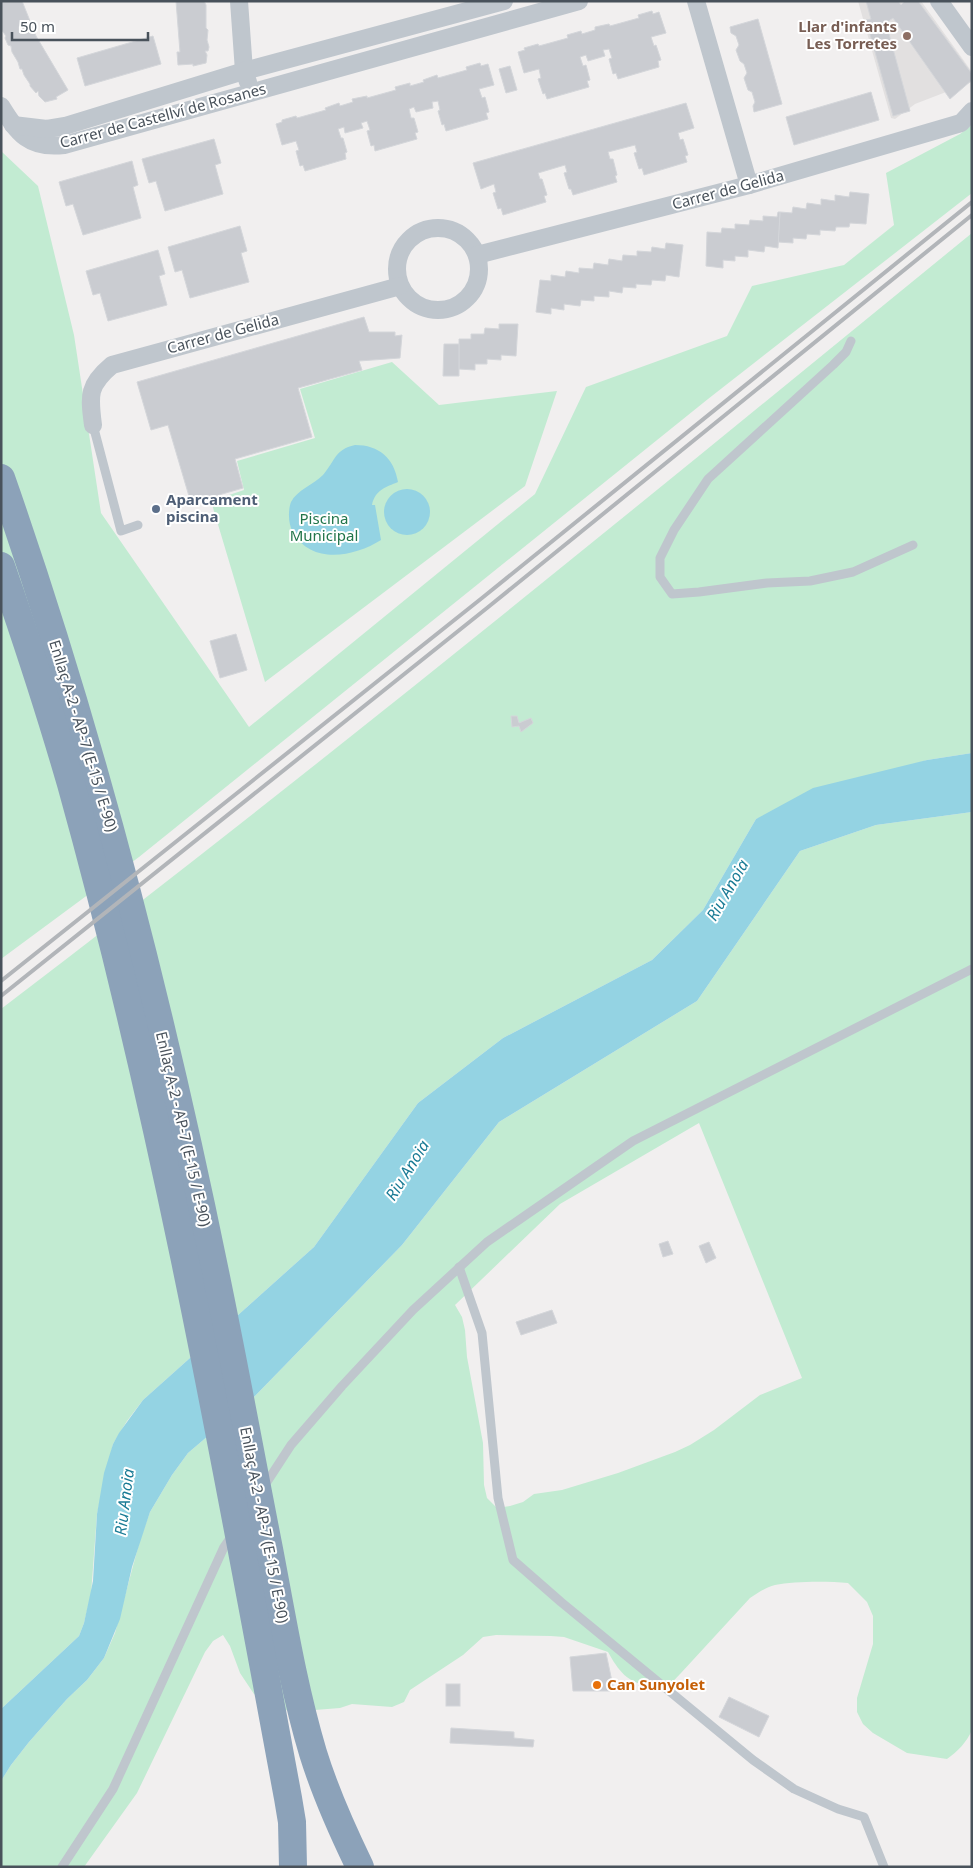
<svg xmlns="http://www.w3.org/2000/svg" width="973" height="1868" viewBox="0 0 973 1868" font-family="'Noto Sans',sans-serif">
<rect width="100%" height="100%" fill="#f1efef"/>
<!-- education -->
<polygon fill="#e2e0e0" points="858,1 921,1 972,72 972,82 915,104 895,119 891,118"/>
<!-- green -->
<g fill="#c2ebd2" fill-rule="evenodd">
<polygon points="972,125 972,193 708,399 139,857 1,959 1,151 38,186 74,335 101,513 249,727 535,494 586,387 727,336 752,286 844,265 894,225 886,173 960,134"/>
<path d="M972,233V753L927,760L756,819L703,910L652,960L503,1038L418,1103L314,1247L143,1400L127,1421L113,1444L97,1514L91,1594L84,1623L79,1636L1,1709V1009C331,758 651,495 972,233Z"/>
<polygon points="392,362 439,405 557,391 525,486 265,682 211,501 244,490 237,461 315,438 300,389"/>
<path d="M972,812V1730C966,1743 958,1751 947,1759L907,1753L873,1733L863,1724L857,1712V1698L873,1644V1616L867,1602L848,1583C828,1581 794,1581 775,1585C766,1587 758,1593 750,1598L681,1673C678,1676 673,1682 669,1684C663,1686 655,1686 649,1685C628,1684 618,1670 608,1652L564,1637L551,1636L496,1635L483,1637L463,1655L410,1690L404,1702L392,1707L352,1704L340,1708L290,1712L254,1694L240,1673L230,1646L223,1635L213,1641L205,1652L137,1793L84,1867H1V1781L11,1765L29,1742L67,1699L87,1680L104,1658L115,1633L140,1540L150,1512L172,1475L188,1453L255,1396L402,1245L499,1122L697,1001L800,851L876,825ZM699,1123L802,1378L760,1395L714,1430L690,1445L675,1452L618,1473L562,1490L534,1494L523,1502L510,1506L497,1508L487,1498L484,1485L483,1443L467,1357L465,1330L462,1317L455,1305L560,1204Z"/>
</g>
<!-- water -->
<g fill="#94d3e3">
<path d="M355,445C379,445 394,458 398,482C386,487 375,490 372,505H375L381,540C354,557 311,565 293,532C288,524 288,510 291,502C297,490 313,485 323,475C336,460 334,450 355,445Z"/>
<circle cx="407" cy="512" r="23"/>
<polygon points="972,753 972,812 876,825 800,851 697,1001 499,1122 402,1245 255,1396 188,1453 172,1475 150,1512 132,1567 120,1619 104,1658 87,1680 67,1699 29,1742 11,1765 1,1781 1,1709 79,1636 84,1623 93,1581 97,1514 104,1473 113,1444 119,1433 143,1400 314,1247 418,1103 503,1038 652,960 703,910 756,819 813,788 927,760"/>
</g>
<!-- building -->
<g fill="#caccd1" stroke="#d4d6da">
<polygon points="1,1 22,1 36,36 68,90 56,97 57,99 45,102 39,96 38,91 36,93 30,86 30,84 24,75 22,69 20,69 18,62 12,52 11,46 8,45 5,38 6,36 1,29"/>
<polygon points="176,1 204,1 206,5 206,28 208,30 207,40 209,47 208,51 205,51 207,55 206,63 193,66 193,64 178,65 177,52 180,52"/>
<polygon points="866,1 898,1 901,5 905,1 918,1 972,74 972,80 950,99 893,18 886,23 910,111 893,116 866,20 871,19"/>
<polygon points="652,11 653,14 659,12 666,33 651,37 654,46 656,45 661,60 658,61 659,67 618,79 616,73 613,74 609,59 612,58 609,49 603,50 605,56 588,61 586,55 580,57 583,66 586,65 590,80 587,81 589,87 547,99 545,93 543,94 538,79 541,78 539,69 524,73 518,52 525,50 524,48 538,44 539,46 568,38 567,35 581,31 582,34 595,30 595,27 609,24 610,26 639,18 638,15"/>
<polygon points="758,19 782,104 754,112 753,106 755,102 752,92 748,90 744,78 747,73 744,64 740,61 736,50 739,45 736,36 731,33 730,27"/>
<polygon points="153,36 161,64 85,86 77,58"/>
<polygon points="480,63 481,66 488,64 494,85 479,89 482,98 485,97 489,112 486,113 488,119 446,131 444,124 442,125 438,111 440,110 438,101 432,102 433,108 416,112 414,107 409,109 411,118 414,118 418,132 415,133 417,139 375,151 374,145 371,146 367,131 370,130 367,121 361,123 363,128 345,133 344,127 338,129 341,138 343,138 347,152 345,153 346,159 305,171 303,165 300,166 296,151 299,150 296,141 282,145 276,124 282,122 282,120 296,116 297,118 326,110 325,108 339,103 340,106 353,102 352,99 367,96 367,98 396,90 395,87 410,83 410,86 424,82 423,80 437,75 438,78 467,70 466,67"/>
<polygon points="510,66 517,90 506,93 499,69"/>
<polygon points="871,92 879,120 794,145 786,117"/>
<polygon points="686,103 694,128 678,133 680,140 683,139 688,155 685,156 687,162 644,175 642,168 639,169 634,153 637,152 635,145 608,152 610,159 613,159 617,175 615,176 617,182 573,195 571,189 569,189 564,173 567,172 565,165 538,173 540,179 542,179 547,195 544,196 546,202 503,215 501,208 498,209 493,193 496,192 494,184 481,189 473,163"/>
<polygon points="214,139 221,163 215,165 223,194 165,211 156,181 149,183 142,159"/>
<polygon points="132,161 138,185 133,187 141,218 83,235 73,204 66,206 59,182"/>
<polygon points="850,192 869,194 866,224 850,223 849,227 836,227 835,231 820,230 820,235 807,234 806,239 793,238 793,243 778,242 780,212 792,213 793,207 806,209 807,203 821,205 821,199 835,201 835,195 849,197"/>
<polygon points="778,212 780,212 778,248 765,246 764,252 748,250 748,257 735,256 735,261 723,260 723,268 706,266 707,232 721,233 722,228 735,229 735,224 749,225 750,220 763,221 763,216 777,217"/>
<polygon points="240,226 247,251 241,253 249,282 190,298 182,270 175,272 168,247"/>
<polygon points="666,243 683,245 679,277 666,275 665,281 652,280 651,285 636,284 636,288 623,287 622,293 609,291 609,297 594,296 594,301 581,300 580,306 564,304 564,310 551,308 551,314 536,312 540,280 551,281 551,275 565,277 566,271 579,273 579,268 593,269 594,263 608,265 609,259 622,261 623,255 637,256 637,251 651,252 652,247 665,249"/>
<polygon points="158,250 165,274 159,276 167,305 108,321 100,293 93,295 86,271"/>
<polygon points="364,317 369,332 395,332 395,336 402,335 400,358 359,361 362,370 298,388 312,437 235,459 243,488 191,503 168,425 151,430 137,382"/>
<polygon points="499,324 518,324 516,356 501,355 501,360 487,359 487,364 475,364 475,370 459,369 459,339 471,339 471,334 484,334 485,328 499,329"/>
<polygon points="444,344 459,344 459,376 443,376"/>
<polygon points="236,634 247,670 220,678 210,641"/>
<polygon points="511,716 517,716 519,723 531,718 533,723 521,732 519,726 512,727"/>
<polygon points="668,1241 673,1254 663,1257 659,1244"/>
<polygon points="709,1242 716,1258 706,1263 699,1246"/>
<polygon points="552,1310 557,1323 521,1335 516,1322"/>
<polygon points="606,1653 614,1691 573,1691 570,1657"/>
<rect x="446" y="1684" width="14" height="22"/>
<polygon points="729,1697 769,1716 759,1737 719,1717"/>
<polygon points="451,1728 514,1732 514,1738 534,1740 533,1747 450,1743"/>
</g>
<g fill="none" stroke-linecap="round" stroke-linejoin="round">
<!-- service -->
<g stroke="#bfc6cd" stroke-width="9">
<polyline points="851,341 846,352 833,365 708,479 674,530 660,558 660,577 672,594 699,592 767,583 810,581 853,572 913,545"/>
<polyline points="93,425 121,531 138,525"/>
<polyline points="459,1267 482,1333 498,1498 513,1560 561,1602 753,1760 794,1789 838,1809 864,1817 884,1867"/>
<polyline points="263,1488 291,1445 342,1386 413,1310 487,1242 633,1141 972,969"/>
<polyline points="62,1867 113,1789 224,1547 233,1534"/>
</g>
<!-- minor -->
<g stroke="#bfc6cd" stroke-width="18">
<polyline points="239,1 244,71 248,82"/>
<polyline points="696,1 749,185"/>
<polyline points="939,1 972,47"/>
<path d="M1,106C18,134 29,149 64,145L579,1"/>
<polyline points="13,125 47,129 65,126 244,71 504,1"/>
<circle cx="438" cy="269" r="41"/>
<polyline points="477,255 749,185 961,123 972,111"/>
<path d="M93,425C89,395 88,385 112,365L400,286"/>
</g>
<!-- motorway -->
<g stroke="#8ca2b9" stroke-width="28">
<path d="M1,478C92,737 160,1003 215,1272C234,1364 251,1457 269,1549C282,1617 293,1686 313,1753C325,1792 342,1830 360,1867"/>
<path d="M1,566C26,638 50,711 71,784C164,1117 225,1458 288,1798L292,1822L293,1867"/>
</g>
<!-- rail -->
<g stroke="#b2b5b9" stroke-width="4">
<polyline points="1,981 482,598 972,202"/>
<polyline points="1,996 487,608 972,215"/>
</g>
</g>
<!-- markers -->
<circle fill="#8d6e63" stroke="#fff" stroke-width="2" cx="907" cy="36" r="5"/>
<circle fill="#5c6f8a" stroke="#fff" stroke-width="2" cx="156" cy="509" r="5"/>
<circle fill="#e8710a" stroke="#fff" stroke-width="2" cx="597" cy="1685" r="5"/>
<g text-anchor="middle" stroke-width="4" stroke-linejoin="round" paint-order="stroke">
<!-- education labels -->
<g font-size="15" font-weight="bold" fill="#785e54" stroke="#fff" text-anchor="end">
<text x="897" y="32">Llar d'infants<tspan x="897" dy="17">Les Torretes</tspan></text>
</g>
<!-- street labels -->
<g font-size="15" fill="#49525b" stroke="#fff">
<text transform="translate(163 116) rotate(-15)" y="5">Carrer de Castellví de Rosanes</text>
<text transform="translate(728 190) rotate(-15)" y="5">Carrer de Gelida</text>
<text transform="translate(223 334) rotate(-15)" y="5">Carrer de Gelida</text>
<text transform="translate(83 736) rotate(73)" y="5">Enllaç A-2 - AP-7 (E-15 / E-90)</text>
<text transform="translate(183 1129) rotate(77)" y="5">Enllaç A-2 - AP-7 (E-15 / E-90)</text>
<text transform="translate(264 1525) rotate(79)" y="5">Enllaç A-2 - AP-7 (E-15 / E-90)</text>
</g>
<!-- service labels -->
<g font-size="15" font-weight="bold" fill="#4e5e75" stroke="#fff" text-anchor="start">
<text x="166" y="505">Aparcament<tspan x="166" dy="17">piscina</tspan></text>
</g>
<!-- park labels -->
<g font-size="15" fill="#21754a" stroke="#fff">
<text x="324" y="524">Piscina<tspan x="324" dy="17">Municipal</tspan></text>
</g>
<!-- food labels -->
<g font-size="15" font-weight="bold" fill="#c56008" stroke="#fff" text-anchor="start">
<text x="607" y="1690">Can Sunyolet</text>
</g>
<!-- water labels -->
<g font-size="16" font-style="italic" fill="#1a7b95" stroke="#fff">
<text transform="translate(727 890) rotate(-60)" y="6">Riu Anoia</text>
<text transform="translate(407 1170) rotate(-58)" y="6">Riu Anoia</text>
<text transform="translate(124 1502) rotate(-83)" y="6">Riu Anoia</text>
</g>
</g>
<!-- border -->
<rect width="973" height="1868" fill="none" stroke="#49525b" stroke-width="5"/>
<!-- scale -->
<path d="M12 32v8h136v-8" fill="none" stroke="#49525b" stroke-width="2.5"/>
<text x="20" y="32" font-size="15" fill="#49525b" stroke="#ffffff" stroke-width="4" paint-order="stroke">50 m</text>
</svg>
